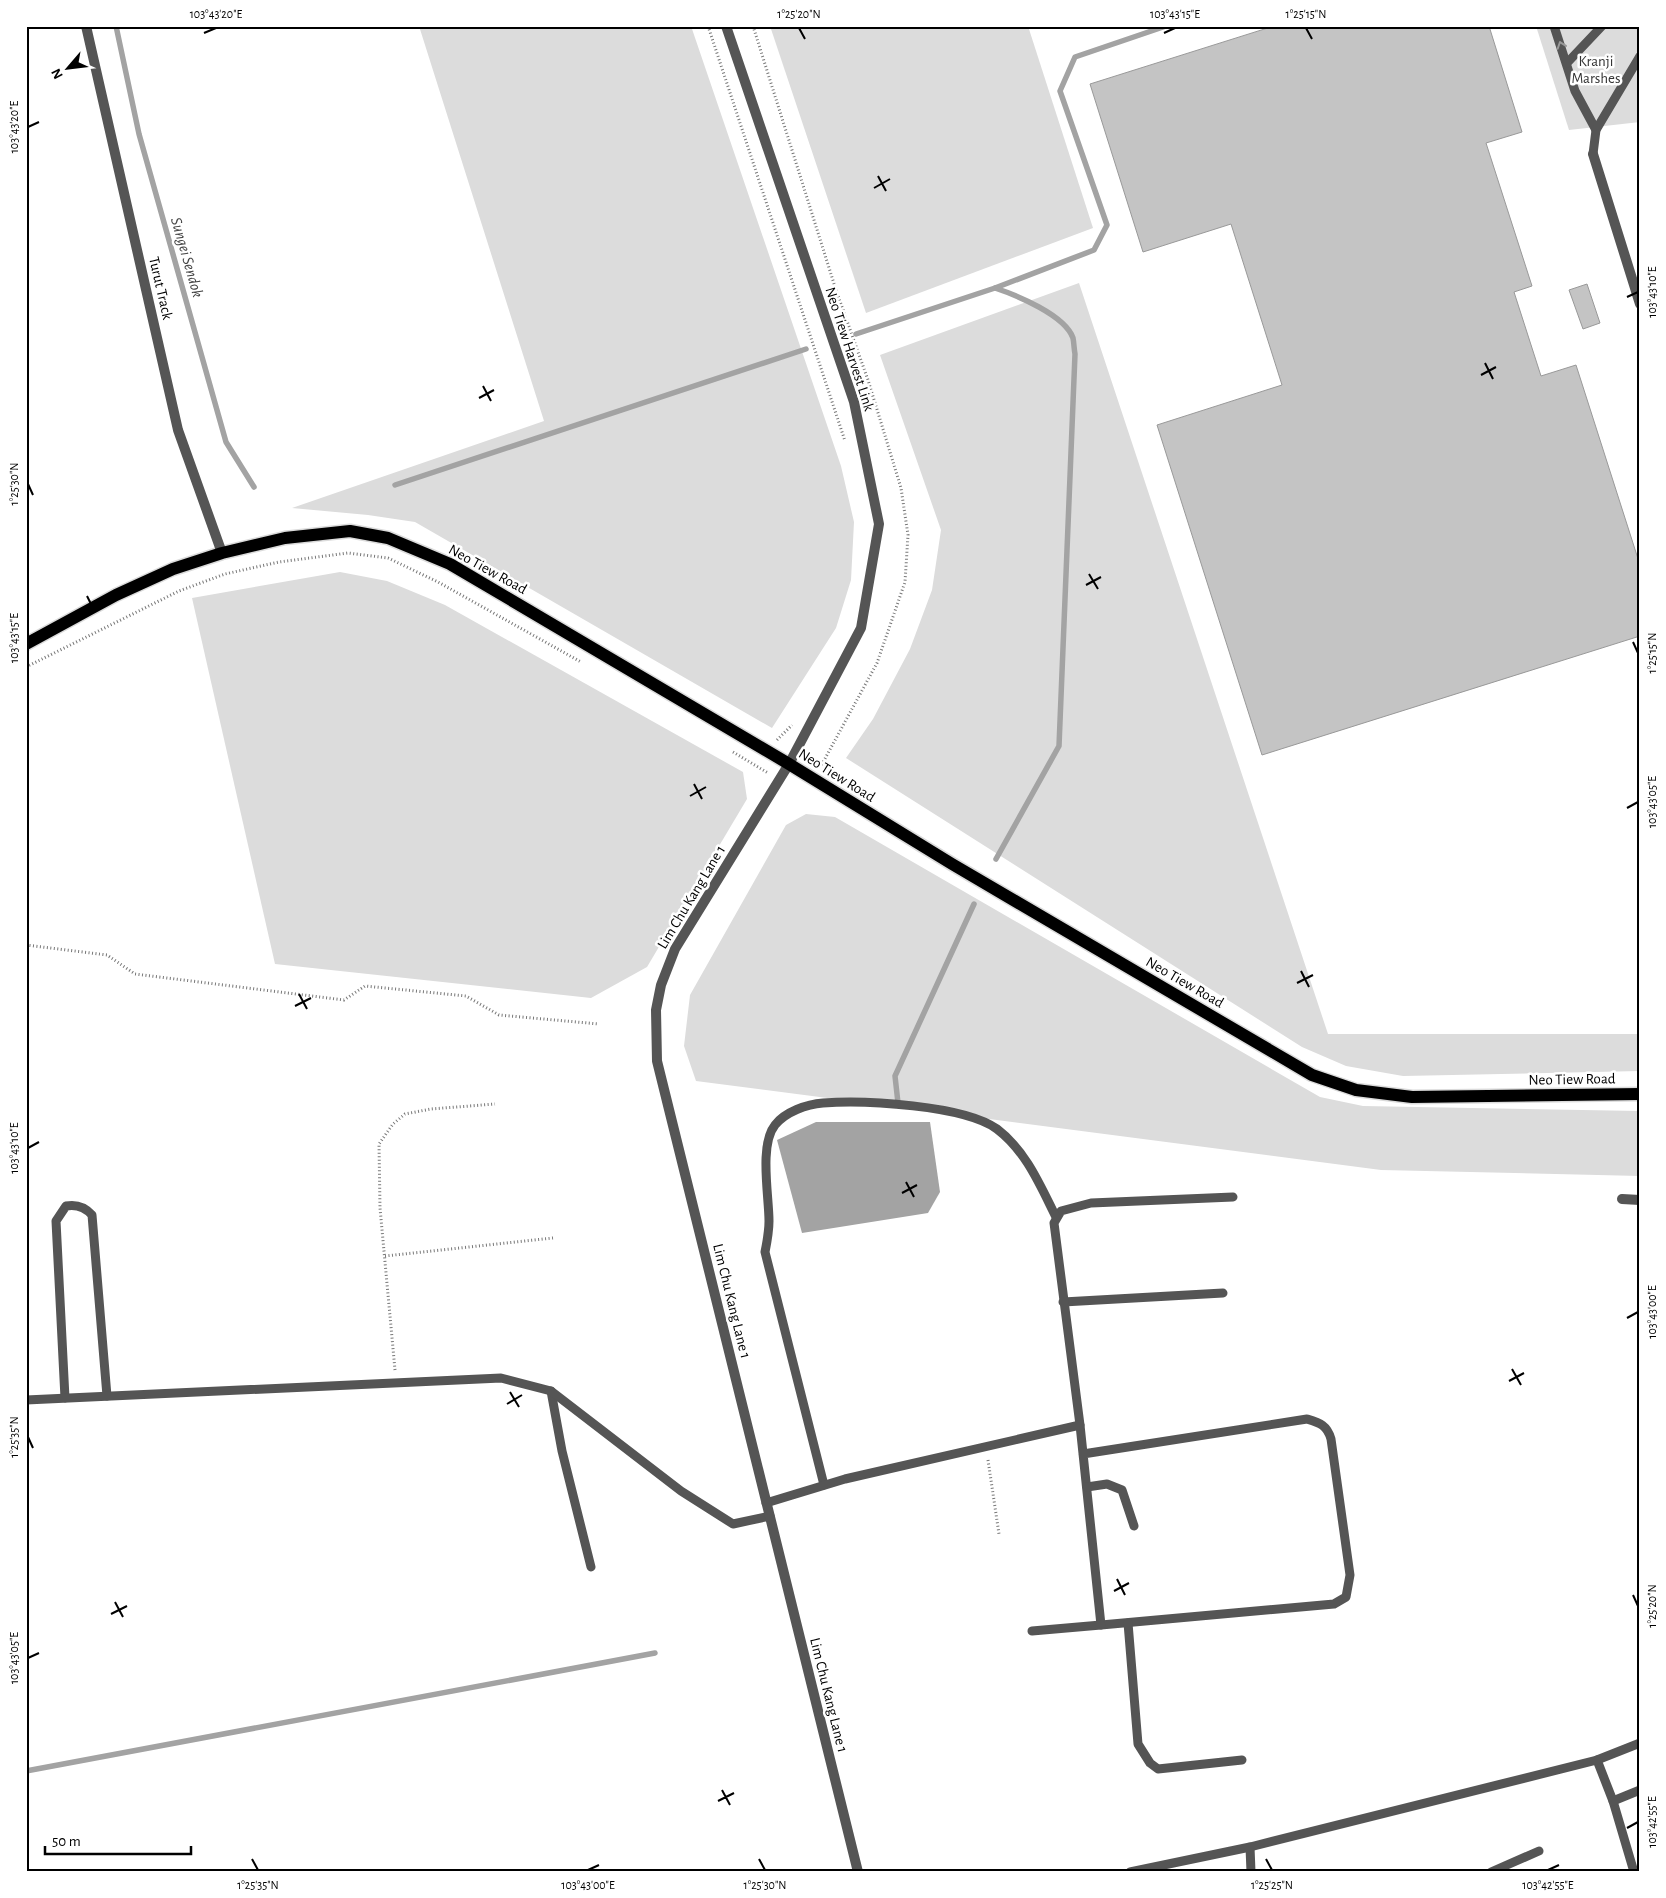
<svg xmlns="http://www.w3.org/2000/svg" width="1666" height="1898" viewBox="0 0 1666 1898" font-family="'Alegreya Sans',sans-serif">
<rect width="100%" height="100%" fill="#fff"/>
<!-- green -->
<g fill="#dcdcdc">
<polygon points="419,26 691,26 841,466 854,522 851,580 836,628 772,728 415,522 368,515 292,508 544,421"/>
<polygon points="770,26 1028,26 1093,228 866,313"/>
<polygon points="1536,26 1640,26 1640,122 1569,130"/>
<polygon points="1079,283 1328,1034 1640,1034 1640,1071 1403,1076 1346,1066 1302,1047 846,758 873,719 910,649 932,590 941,530 880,355"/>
<polygon points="340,572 387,581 445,605 743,772 747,799 647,967 591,998 275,964 192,598"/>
<polygon points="806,814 835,817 1320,1097 1363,1106 1640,1111 1640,1176 1381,1170 696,1081 684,1046 690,995 786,825"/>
</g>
<!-- water -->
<polygon fill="#a3a3a3" points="816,1122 930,1122 940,1192 928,1213 802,1233 777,1140"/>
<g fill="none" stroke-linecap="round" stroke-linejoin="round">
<!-- stream -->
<g stroke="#a3a3a3" stroke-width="5.5">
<polyline points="116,26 139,134 226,442 254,487"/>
<path d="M995,288C1016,295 1065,315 1073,338C1074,343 1074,349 1075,354L1059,746L996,859"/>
<polyline points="856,334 995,288 1094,250 1107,225 1060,91 1075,57 1166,26"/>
<polyline points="395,485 806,349"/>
<polyline points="898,1103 895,1076 974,904"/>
<polyline points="26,1771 655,1653"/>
</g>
</g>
<!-- building -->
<g fill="#c4c4c4" stroke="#999">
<polygon points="1274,26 1489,26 1522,132 1486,143 1532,286 1514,292 1541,376 1576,365 1640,565 1640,636 1262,755 1157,425 1282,385 1231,224 1143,252 1090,84"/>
<polygon points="1587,284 1600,323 1583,329 1569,290"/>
</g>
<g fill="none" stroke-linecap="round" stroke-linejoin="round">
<defs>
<polyline id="primary" points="26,644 116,595 173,569 222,553 285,538 350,531 388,538 450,564 789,764 952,864 1312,1075 1356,1090 1412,1097 1640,1094"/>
</defs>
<!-- primary casing -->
<use href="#primary" stroke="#dbdbdb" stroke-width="15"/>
<!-- path -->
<g stroke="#777" stroke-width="3" stroke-dasharray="1 2.5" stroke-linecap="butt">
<polyline points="708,26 845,441"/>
<polyline points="753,26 836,290 868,380 901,488 908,535 905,582 877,663 821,766"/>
<polyline points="26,667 179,591 225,574 279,562 348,553 388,558 438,582 581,662"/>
<polyline points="777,740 792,725"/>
<polyline points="733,752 768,773"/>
<polyline points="26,945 107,955 135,974 344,1000 365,986 466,996 499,1015 599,1024"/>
<polyline points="385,1256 553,1238"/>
<polyline points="395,1370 380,1208 379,1144 393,1124 405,1114 431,1109 495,1104"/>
<polyline points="988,1460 999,1534"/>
</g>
<!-- service -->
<g stroke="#555" stroke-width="9">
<polyline points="1554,26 1575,91 1596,130"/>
<polyline points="1567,63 1602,26"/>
<polyline points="1593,154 1596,130 1640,56"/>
<polyline points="1063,1302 1223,1293"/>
<polyline points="551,1391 562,1451 591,1567"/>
<path d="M65,1398L56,1221L66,1206C77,1204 85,1207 92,1215L107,1396"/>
<polyline points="26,1400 501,1378 551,1391 681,1491 733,1524 770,1516"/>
<path d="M1083,1454L1307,1419C1320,1423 1327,1425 1331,1439L1350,1575L1346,1597L1334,1604L1101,1625L1080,1425L1054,1223L1061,1211L1091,1203L1233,1197"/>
<path d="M824,1485L765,1252C767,1242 769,1231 769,1221C769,1196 759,1145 775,1125C785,1112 807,1104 823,1103C864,1100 964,1105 997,1129C1026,1151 1040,1185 1056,1217"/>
<polyline points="1087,1487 1107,1484 1122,1490 1134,1526"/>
<polyline points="766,1503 845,1479 1080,1425"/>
<polyline points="1128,1623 1138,1744 1150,1763 1158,1769 1242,1760"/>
<polyline points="1032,1631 1101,1625"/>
<polyline points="1597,1760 1613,1801 1634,1872"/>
<polyline points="1613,1801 1640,1790"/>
<polyline points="1250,1847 1251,1872"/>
<polyline points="1130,1872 1250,1847 1597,1760 1640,1743"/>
<polyline points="1491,1872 1539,1851"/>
</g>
<!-- minor -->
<g stroke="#555" stroke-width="10">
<polyline points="86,26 178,430 222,553"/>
<polyline points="726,26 854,402 879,524 861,628 789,764 675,949 661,985 656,1010 657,1061 858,1872"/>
<polyline points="1593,154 1640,304"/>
<polyline points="1622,1199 1640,1200"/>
</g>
<!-- primary -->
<use href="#primary" stroke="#000" stroke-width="12"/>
</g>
<!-- one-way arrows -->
<defs><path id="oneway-chevron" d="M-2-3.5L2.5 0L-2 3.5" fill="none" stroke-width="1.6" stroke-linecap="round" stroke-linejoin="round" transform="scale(1.25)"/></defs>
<use stroke="#999" href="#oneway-chevron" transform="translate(1561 45) rotate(-109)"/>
<!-- ticks -->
<path fill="none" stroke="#000" stroke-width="2" d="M799,28L805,39M1306,28L1312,39M204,33L216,28M1164,33L1175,28M28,127L39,122M878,176L886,191M874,188L890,179M1627,297L1638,292M1485,363L1493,379M1481,375L1496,367M483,386L491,401M479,398L494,390M28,484L33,495M1089,574L1098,589M1086,585L1101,577M87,596L95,612M84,608L99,600M28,638L39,632M1633,642L1638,653M694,784L702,799M690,796L706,787M1627,808L1638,802M1301,971L1309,987M1297,983L1313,975M299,994L307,1009M295,1006L311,998M28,1148L39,1142M906,1182L914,1197M902,1193L917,1185M1627,1318L1638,1312M1512,1369L1521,1385M1509,1381L1524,1373M510,1392L519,1407M507,1404L522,1395M28,1437L33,1448M1117,1579L1125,1595M1114,1591L1129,1583M1633,1595L1638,1606M115,1602L123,1617M111,1614L127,1606M28,1658L39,1653M722,1790L730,1805M718,1801L734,1793M1627,1828L1638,1822M252,1859L258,1870M759,1859L765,1870M1266,1859L1272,1870M588,1870L599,1865M1548,1870L1559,1865"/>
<g text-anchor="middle" stroke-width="5" stroke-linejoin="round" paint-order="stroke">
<!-- park labels -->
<g font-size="15" fill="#333" stroke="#fff">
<text x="1596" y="66">Kranji<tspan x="1596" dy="17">Marshes</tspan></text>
</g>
<!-- street labels -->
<g font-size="15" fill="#000" stroke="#fff">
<text transform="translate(161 288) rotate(77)" y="5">Turut Track</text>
<text transform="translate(850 349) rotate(72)" y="5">Neo Tiew Harvest Link</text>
<text transform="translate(488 569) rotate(29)" y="5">Neo Tiew Road</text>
<text transform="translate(837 775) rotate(32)" y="5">Neo Tiew Road</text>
<text transform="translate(691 897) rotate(-59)" y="5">Lim Chu Kang Lane 1</text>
<text transform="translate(1185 982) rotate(30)" y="5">Neo Tiew Road</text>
<text transform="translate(1572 1079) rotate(-1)" y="5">Neo Tiew Road</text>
<text transform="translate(732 1301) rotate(76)" y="5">Lim Chu Kang Lane 1</text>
<text transform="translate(829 1695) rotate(76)" y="5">Lim Chu Kang Lane 1</text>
</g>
<!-- water labels -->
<g font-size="16" font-style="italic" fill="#444" stroke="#fff">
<text transform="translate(188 257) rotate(74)" y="6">Sungei Sendok</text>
</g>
</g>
<!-- border -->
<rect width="1666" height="1898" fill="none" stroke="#ffffff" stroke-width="55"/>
<!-- north arrow -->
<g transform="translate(68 68) rotate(242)" stroke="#ffffff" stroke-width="4" paint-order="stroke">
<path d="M0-4L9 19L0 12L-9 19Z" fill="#000000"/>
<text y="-8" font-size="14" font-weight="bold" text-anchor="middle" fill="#000000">N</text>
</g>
<!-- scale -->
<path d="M45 1846v8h146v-8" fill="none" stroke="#000000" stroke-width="2.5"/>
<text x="52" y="1846" font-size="15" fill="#000000" stroke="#ffffff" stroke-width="4" paint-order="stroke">50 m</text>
<rect x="28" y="28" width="1610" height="1842" fill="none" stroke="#000" stroke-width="2"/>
<g font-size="12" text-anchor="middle" fill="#000">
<text x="216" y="18">103°43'20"E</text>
<text x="799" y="18">1°25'20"N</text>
<text x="1175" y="18">103°43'15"E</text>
<text x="1306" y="18">1°25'15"N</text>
<text transform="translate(14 127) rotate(-90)" y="4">103°43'20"E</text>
<text transform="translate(1652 292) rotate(-90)" y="4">103°43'10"E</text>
<text transform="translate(14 484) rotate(-90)" y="4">1°25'30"N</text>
<text transform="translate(14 638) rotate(-90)" y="4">103°43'15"E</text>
<text transform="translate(1652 653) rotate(-90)" y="4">1°25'15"N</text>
<text transform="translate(1652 802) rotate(-90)" y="4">103°43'05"E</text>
<text transform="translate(14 1148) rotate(-90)" y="4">103°43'10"E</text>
<text transform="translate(1652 1312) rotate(-90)" y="4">103°43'00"E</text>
<text transform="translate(14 1437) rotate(-90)" y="4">1°25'35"N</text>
<text transform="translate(1652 1606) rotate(-90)" y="4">1°25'20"N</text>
<text transform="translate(14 1658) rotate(-90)" y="4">103°43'05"E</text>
<text transform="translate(1652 1822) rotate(-90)" y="4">103°42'55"E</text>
<text x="258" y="1889">1°25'35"N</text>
<text x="588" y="1889">103°43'00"E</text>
<text x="765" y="1889">1°25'30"N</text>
<text x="1272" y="1889">1°25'25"N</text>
<text x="1548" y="1889">103°42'55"E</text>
</g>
</svg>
